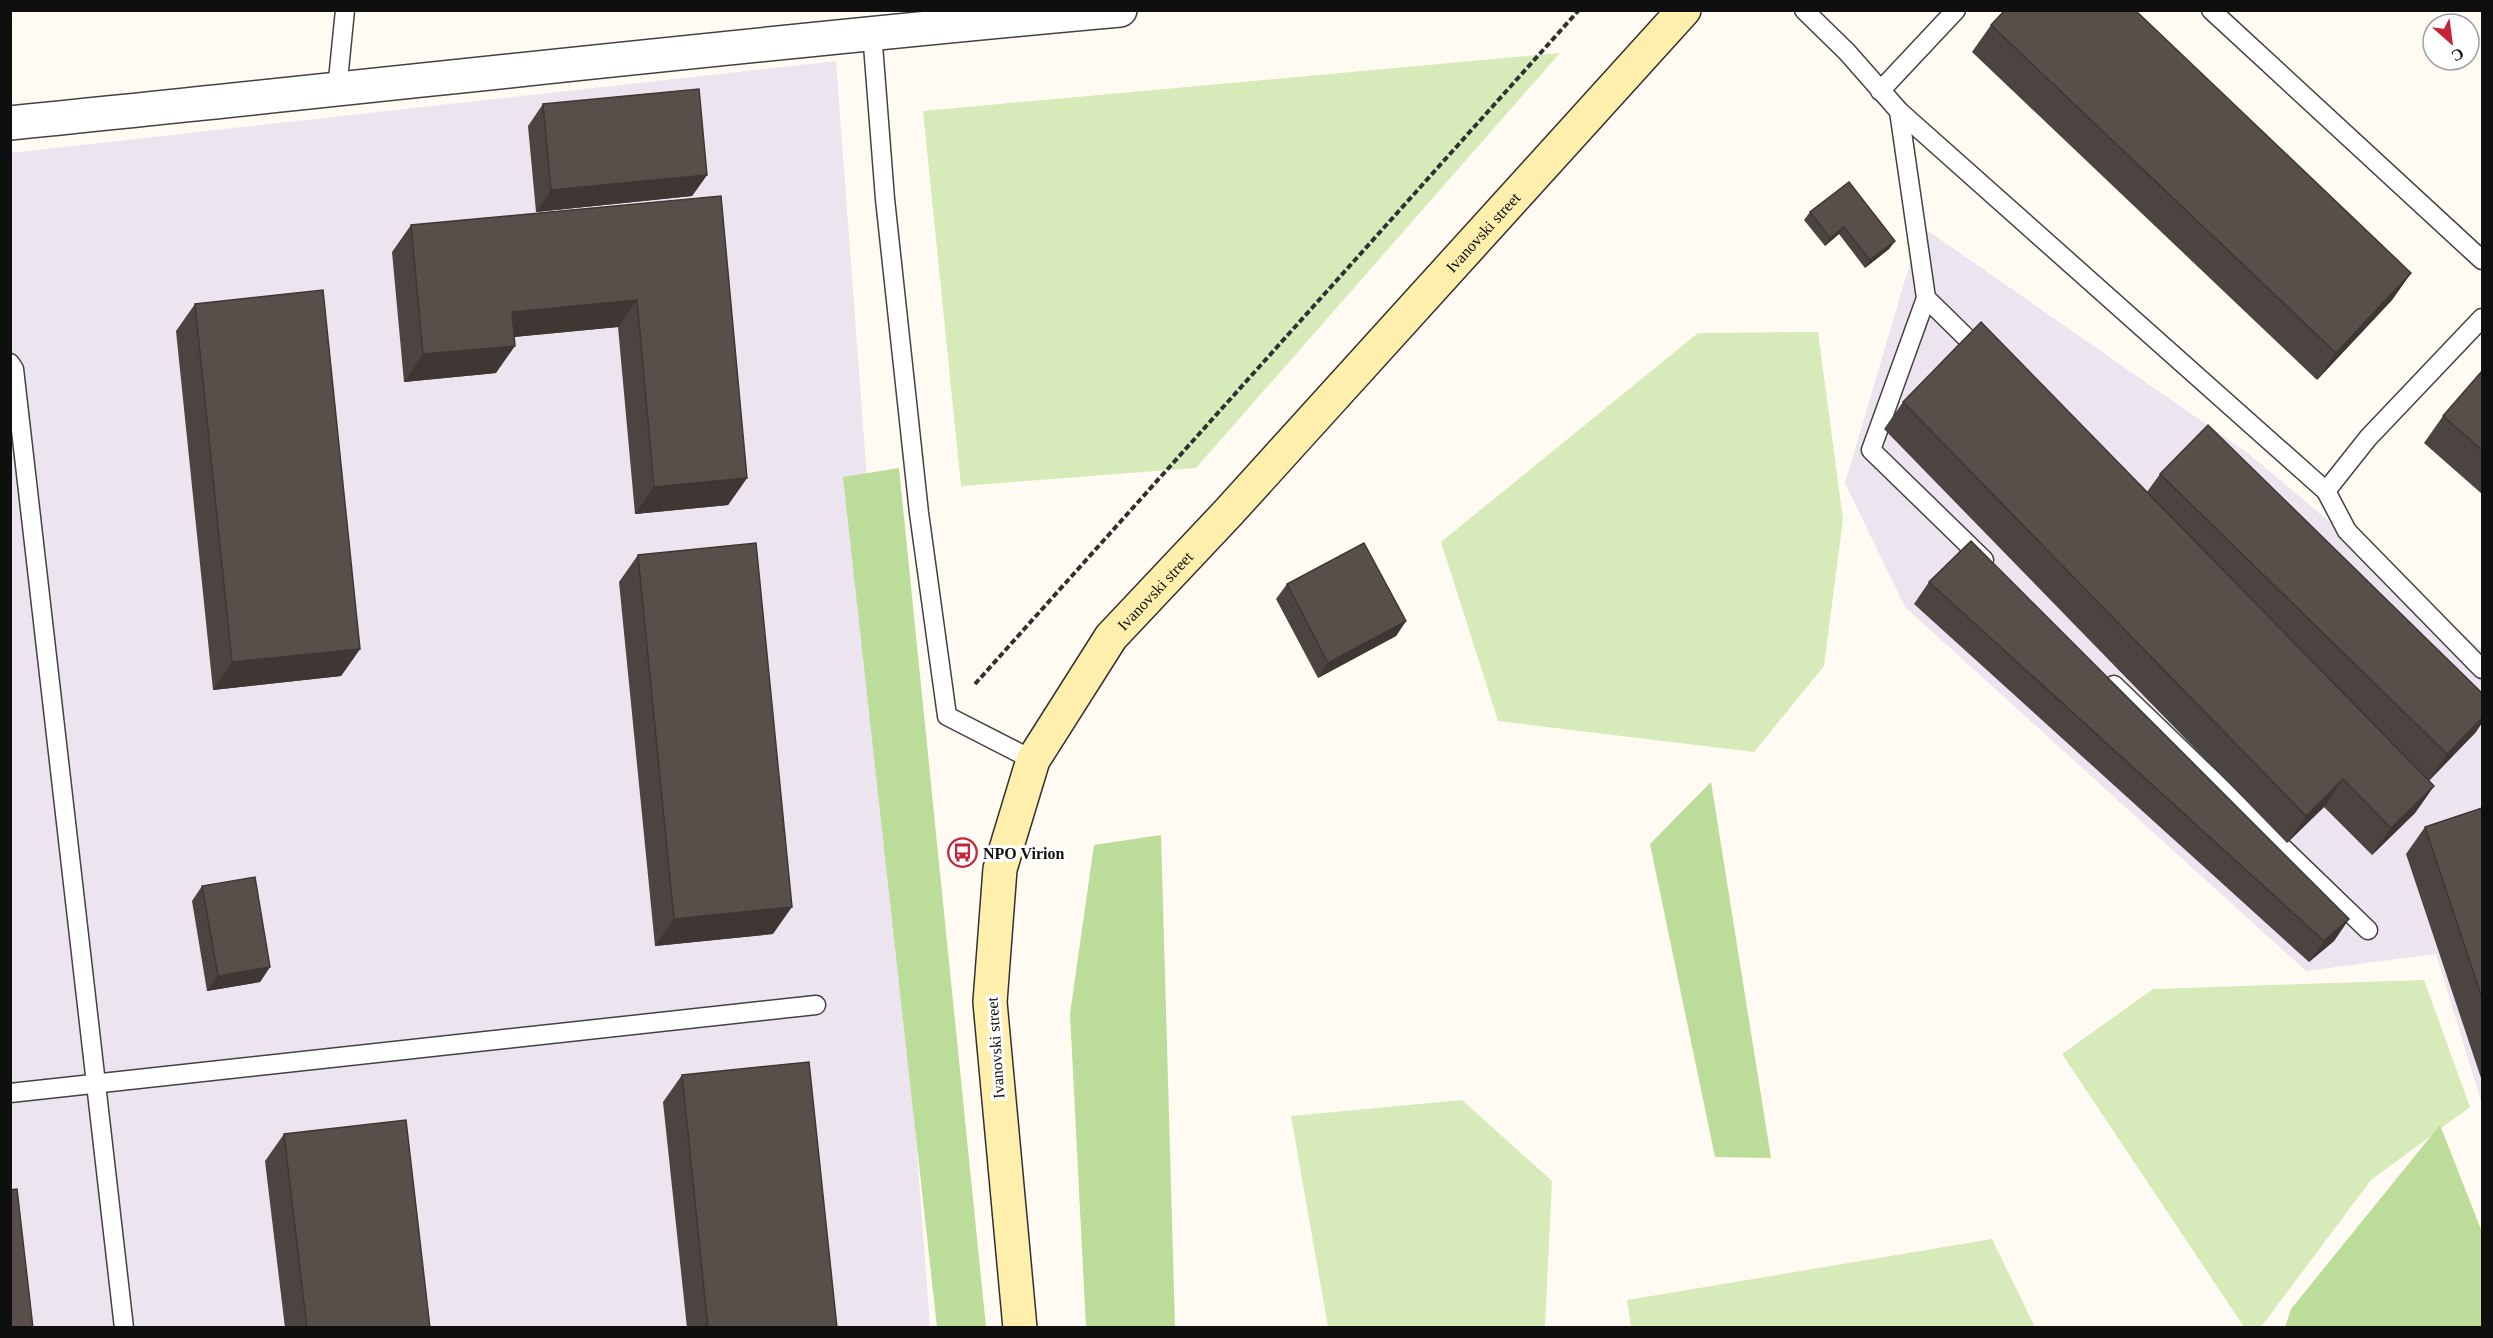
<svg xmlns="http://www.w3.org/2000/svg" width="2493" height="1338" viewBox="0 0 2493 1338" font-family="Georgia,serif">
<rect width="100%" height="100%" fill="#fffbf2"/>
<!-- industrial -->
<g fill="#ece4ee">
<polygon points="836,61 930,1327 11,1327 10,153"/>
<polygon points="1921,226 2249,454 2482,650 2482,1104 2436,954 2306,971 1905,607 1845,483"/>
</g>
<!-- green -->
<g fill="#d7ebba">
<polygon points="1560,53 1196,468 961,486 923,111"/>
<polygon points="1818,332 1843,519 1824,666 1754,752 1498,721 1441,542 1698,333"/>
<polygon points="2424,980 2470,1107 2371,1180 2261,1327 2244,1327 2062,1054 2153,989"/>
<polygon points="1462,1100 1552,1181 1545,1327 1328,1327 1291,1116"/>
<polygon points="1992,1239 2035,1327 1631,1327 1627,1300"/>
</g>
<!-- forest -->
<g fill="#bcdc99">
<polygon points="899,468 986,1327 937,1327 843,477"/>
<polygon points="1711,782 1771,1158 1715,1157 1650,844"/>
<polygon points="1161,835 1175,1327 1086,1327 1070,1014 1094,845"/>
<polygon points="2440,1125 2482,1232 2482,1327 2285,1327 2291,1309"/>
</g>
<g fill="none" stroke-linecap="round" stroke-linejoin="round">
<defs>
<g id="service">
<polyline points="1804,10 1847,52 1899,111 2326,491"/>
<polyline points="2211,10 2482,260"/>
<polyline points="872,32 885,199 919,513 947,716 1033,760"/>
<polyline points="337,90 345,10"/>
<polyline points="1880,91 1956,10"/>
<polyline points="1899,111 1926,298 1871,450 1984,560"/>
<polyline points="1926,298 1983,354"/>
<polyline points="2482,318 2368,438 2326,491 2347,531 2482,669"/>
<polyline points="10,363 14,369 124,1328"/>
<polyline points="2114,685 2368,930"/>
<polyline points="10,1093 816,1005"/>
</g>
<path id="minor" d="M10,123C380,86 750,43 1120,10"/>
<g id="secondary">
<path id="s1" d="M1020,1328L990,1002L1000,869L1033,760L1111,637L1227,514L1684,10"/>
</g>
</defs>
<!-- service casing -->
<use href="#service" stroke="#424242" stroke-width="21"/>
<!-- minor casing -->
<use href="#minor" stroke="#424242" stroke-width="36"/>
<!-- secondary casing -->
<use href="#secondary" stroke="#313131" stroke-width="36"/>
<!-- path -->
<polyline stroke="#313131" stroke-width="4" stroke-dasharray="6 3" stroke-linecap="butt" points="975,684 1579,10"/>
<!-- service -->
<use href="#service" stroke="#fff" stroke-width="18"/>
<!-- minor -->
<use href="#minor" stroke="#fff" stroke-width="33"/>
<!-- secondary -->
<use href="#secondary" stroke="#ffefad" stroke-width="33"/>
</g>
<!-- wall -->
<g fill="#4c4440">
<polygon points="1991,25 2411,273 2392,300 2317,380 1972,52"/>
<polygon points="543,104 707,175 692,196 536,212 528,126"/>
<polygon points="721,196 747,478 728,505 635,514 618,327 514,337 496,373 404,382 392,252 411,225"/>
<polygon points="1810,212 1895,241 1889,249 1865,268 1839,234 1825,246 1804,220"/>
<polygon points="195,304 360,649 341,676 213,690 176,331"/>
<polygon points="2482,371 2482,494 2424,443 2443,416"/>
<polygon points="1903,402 2147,492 2160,474 2476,732 2429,781 2434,786 2415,813 2372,855 2324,807 2287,843 1884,429"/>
<polygon points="638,555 773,934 655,946 619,582"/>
<polygon points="1929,582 2349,919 2334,941 2309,962 1914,604"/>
<polygon points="1287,584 1406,621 1396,636 1318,678 1276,599"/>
<polygon points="2482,808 2482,1081 2406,854 2425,827"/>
<polygon points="202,886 270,967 260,982 207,991 192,901"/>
<polygon points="682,1075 837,1328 687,1328 663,1102"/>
<polygon points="284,1134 430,1328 285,1328 265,1161"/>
</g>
<!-- shaded-wall -->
<g fill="#3e3734">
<polygon points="707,175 692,196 536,212 551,190"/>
<polygon points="1844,227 1839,234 1825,246 1830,238"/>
<polygon points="1895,241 1889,249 1865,268 1870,260"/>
<polygon points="2411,273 2392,300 2317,380 2336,353"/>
<polygon points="637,300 618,327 493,339 512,312"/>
<polygon points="515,346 496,373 404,382 423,354"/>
<polygon points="747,478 728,505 635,514 654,487"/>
<polygon points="1406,621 1396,636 1318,678 1328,663"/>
<polygon points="360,649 341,676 213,690 232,662"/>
<polygon points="2482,718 2482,723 2476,732 2428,781 2447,754"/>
<polygon points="2343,779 2324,807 2287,843 2306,816"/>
<polygon points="2434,786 2415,813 2372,855 2391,828"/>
<polygon points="792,907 773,934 655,946 674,919"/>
<polygon points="2349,919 2334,941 2309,962 2324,941"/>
<polygon points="270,967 260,982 207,991 218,976"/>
</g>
<!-- building -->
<g fill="#584f4b" stroke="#3e3734" stroke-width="1.5">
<polygon points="2005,10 2135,10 2411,273 2336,353 1991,25"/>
<polygon points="699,89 707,175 551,190 543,104"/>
<polygon points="1849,182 1895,241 1870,260 1844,227 1830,238 1810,212"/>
<polygon points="721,196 747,478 654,487 637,300 512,312 515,346 423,354 411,225"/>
<polygon points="323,290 360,649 232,662 195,304"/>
<polygon points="1981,322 2434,786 2391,828 2343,779 2306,816 1903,402"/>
<polygon points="2482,371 2482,450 2443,416"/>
<polygon points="2208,425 2482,693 2482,718 2447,754 2160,474"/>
<polygon points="1971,541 2349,919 2324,941 1929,582"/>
<polygon points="756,543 792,907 674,919 638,555"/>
<polygon points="1364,543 1406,621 1328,663 1287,584"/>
<polygon points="2482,808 2482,998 2425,827"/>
<polygon points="255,877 270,967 218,976 202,886"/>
<polygon points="809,1062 837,1328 708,1328 682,1075"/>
<polygon points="406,1120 430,1328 307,1328 284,1134"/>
<polygon points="17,1189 33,1328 10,1328 10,1190"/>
</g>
<!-- icons -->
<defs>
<symbol id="bus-ring" viewBox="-11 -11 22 22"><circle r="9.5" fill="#fff" stroke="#c32438" stroke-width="1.5"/><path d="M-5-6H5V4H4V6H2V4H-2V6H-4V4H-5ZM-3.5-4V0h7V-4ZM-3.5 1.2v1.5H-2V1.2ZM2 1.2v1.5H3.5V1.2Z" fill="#c32438"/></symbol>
</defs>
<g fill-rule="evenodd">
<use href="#bus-ring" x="946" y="836" width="33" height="33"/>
</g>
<g text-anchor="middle" stroke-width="6" stroke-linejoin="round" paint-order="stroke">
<!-- street labels -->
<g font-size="16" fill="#0f0f0f" stroke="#fff">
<text dy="6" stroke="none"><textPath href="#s1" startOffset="1270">Ivanovski street</textPath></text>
<text dy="6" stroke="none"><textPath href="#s1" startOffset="784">Ivanovski street</textPath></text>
<text transform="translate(995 1048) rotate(-94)" y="6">Ivanovski street</text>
</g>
<!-- poi labels -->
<g font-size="16" font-weight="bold" fill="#0f0f0f" stroke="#fff" text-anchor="start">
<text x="983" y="859">NPO Virion</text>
</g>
</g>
<!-- border -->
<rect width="2493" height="1338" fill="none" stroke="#0f0f0f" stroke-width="24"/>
<!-- north arrow -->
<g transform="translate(2451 42) rotate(152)"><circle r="28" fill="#ffffff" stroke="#9f9f9f" stroke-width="1.5"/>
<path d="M0-4.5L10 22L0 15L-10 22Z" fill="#c32438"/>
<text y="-9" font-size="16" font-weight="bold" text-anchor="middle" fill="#0f0f0f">С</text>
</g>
</svg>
